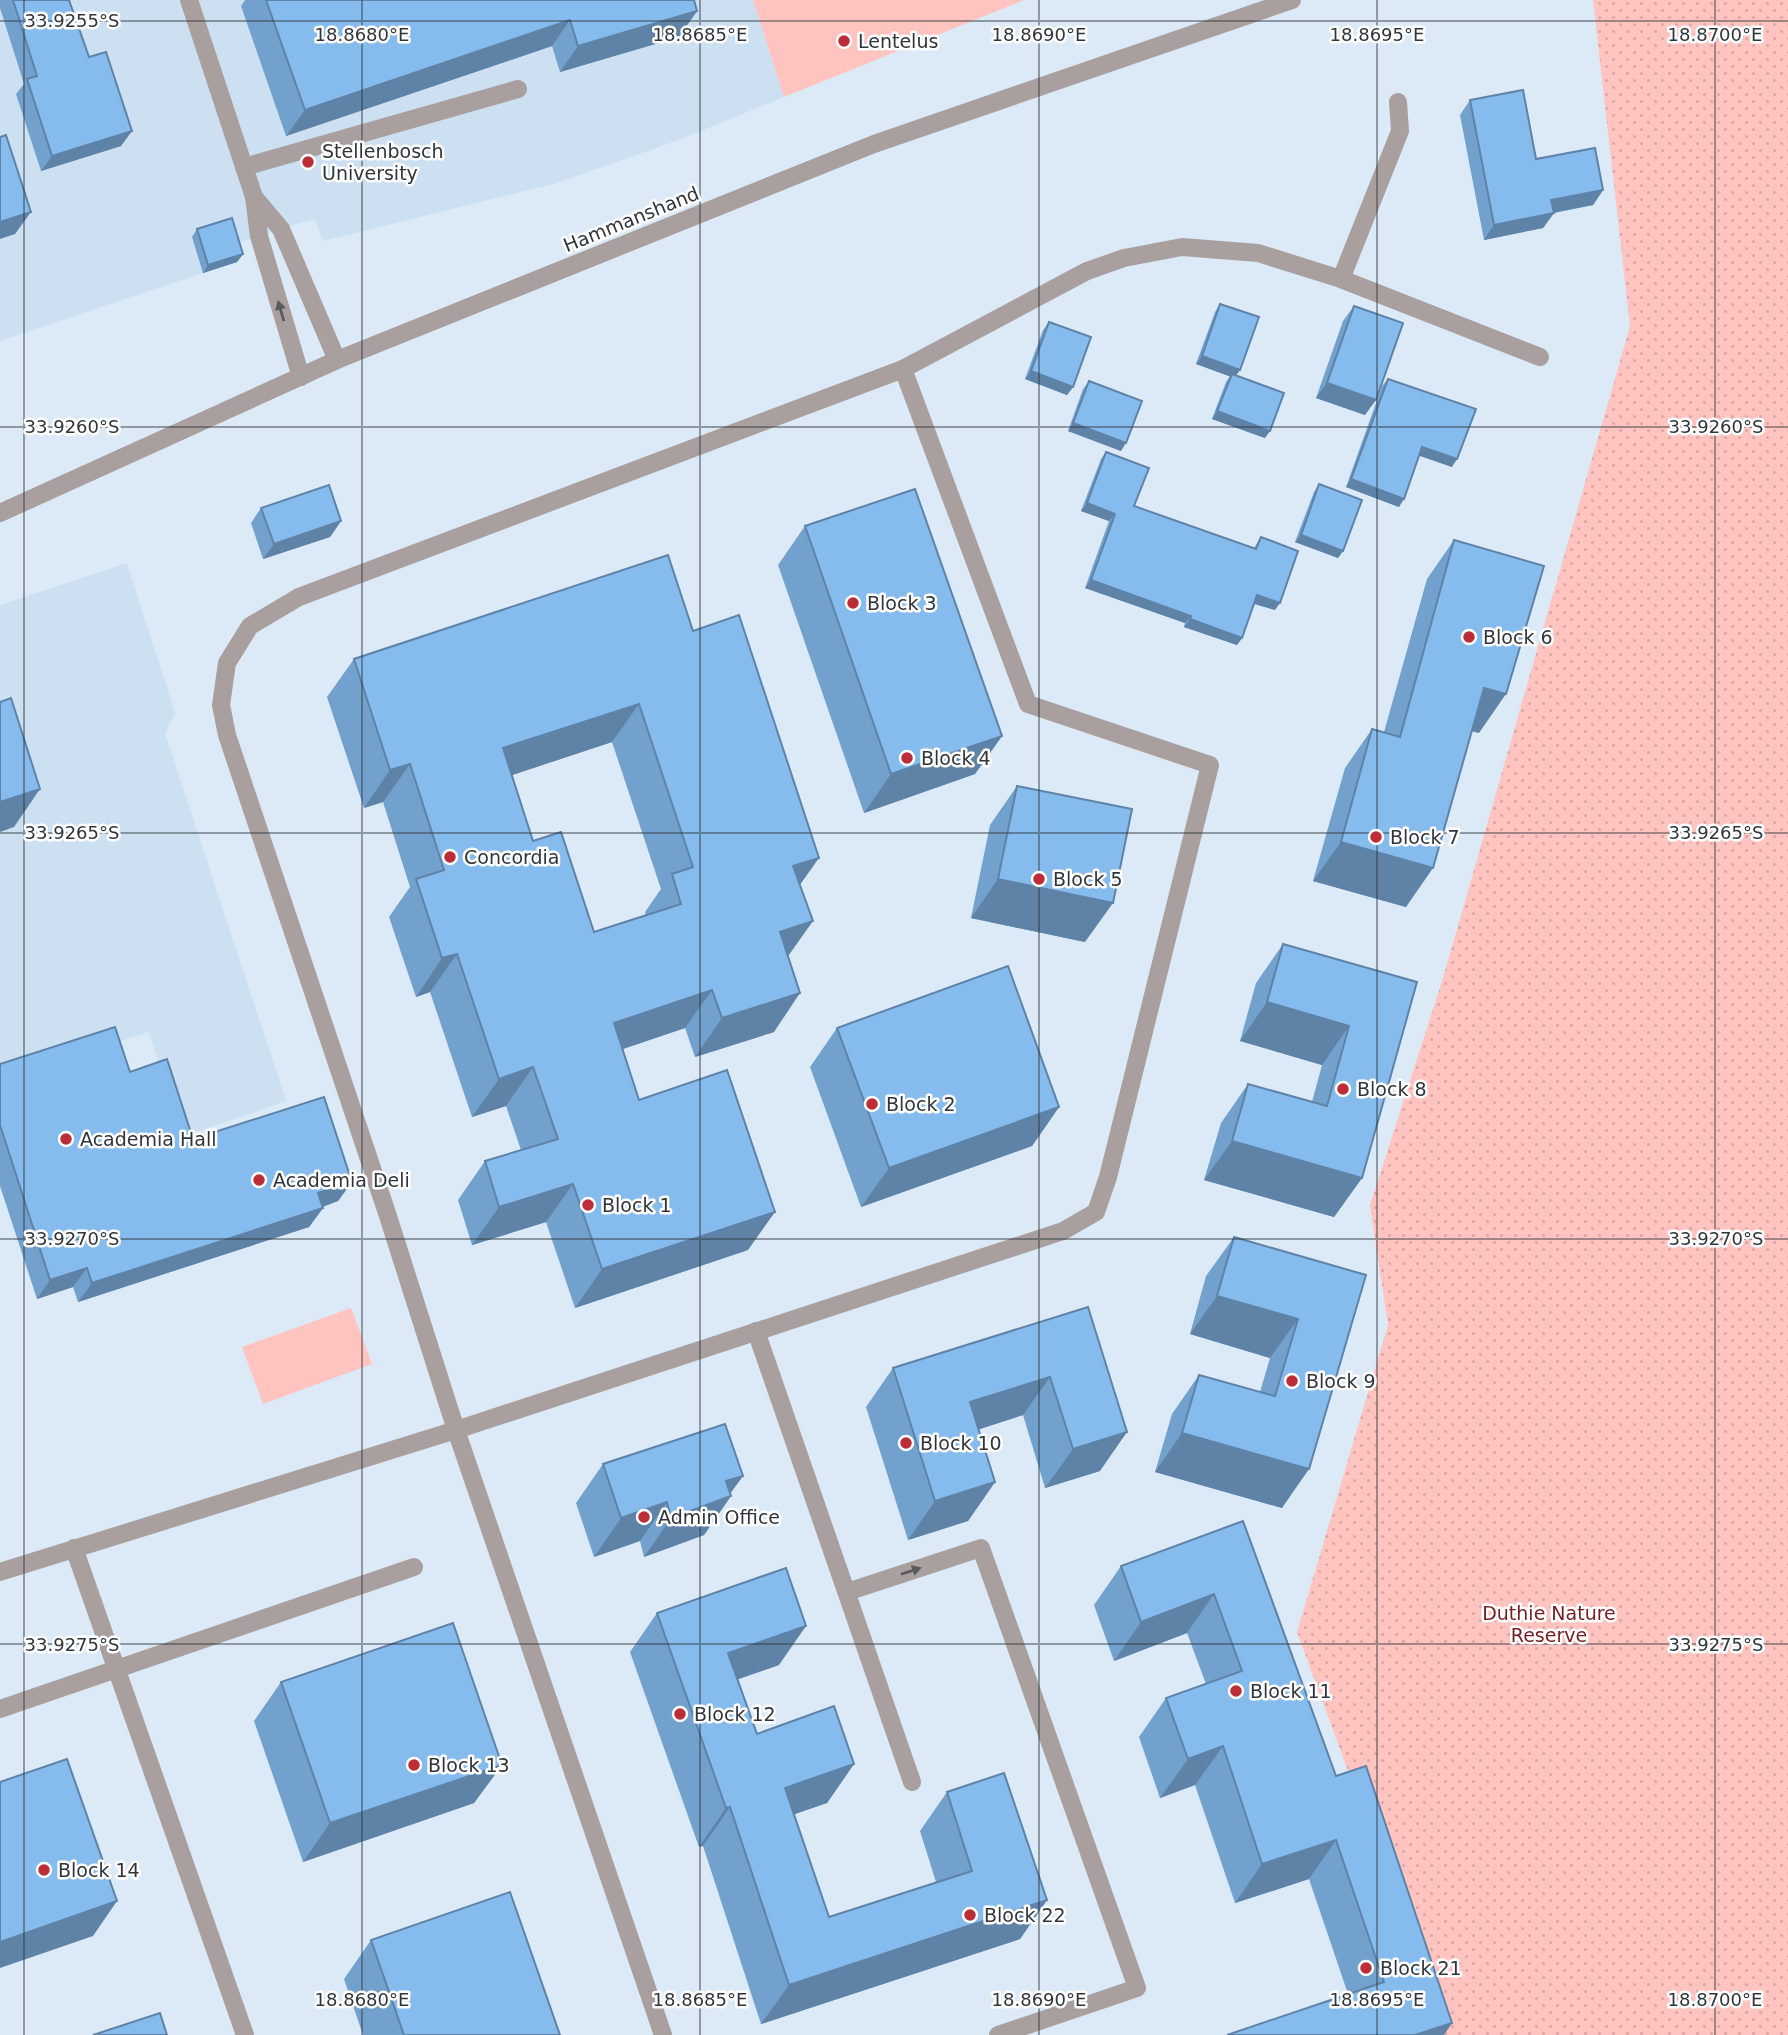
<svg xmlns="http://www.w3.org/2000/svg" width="1788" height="2035" viewBox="0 0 1788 2035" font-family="'DejaVu Sans',sans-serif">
<defs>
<pattern id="grass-dots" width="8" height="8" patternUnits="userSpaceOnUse" patternTransform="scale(1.75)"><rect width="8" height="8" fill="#ffc3c0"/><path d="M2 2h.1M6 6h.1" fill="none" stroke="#dba8a6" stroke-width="1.8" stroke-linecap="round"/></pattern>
</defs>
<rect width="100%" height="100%" fill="#dceaf7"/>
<!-- built -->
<g fill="#cce0f2">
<polygon points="0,0 753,0 784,97 676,141 554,184 323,241 315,219 297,224 233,244 238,261 0,341"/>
<polygon points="127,563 175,713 165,733 286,1101 182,1137 149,1032 0,1079 0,605"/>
</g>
<!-- grass -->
<polygon fill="url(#grass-dots)" points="1593,0 1788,0 1788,2035 1445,2035 1297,1632 1388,1325 1370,1205 1443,978 1630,326"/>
<!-- park -->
<g fill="#ffc3c0">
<polygon points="753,0 1024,0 784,97"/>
<polygon points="351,1308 372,1364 263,1404 242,1347"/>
</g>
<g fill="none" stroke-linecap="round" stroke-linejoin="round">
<!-- service -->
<g stroke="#a89f9e" stroke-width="18">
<polyline points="189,0 254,197 259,236 301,377"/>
<polyline points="244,167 518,89"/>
<polyline points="254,197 281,229 337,360"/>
</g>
<!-- minor -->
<g stroke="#a89f9e" stroke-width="18">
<polyline points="1341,279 1400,131 1398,102"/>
<polyline points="756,1331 912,1782"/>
<polyline points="74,1548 245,2035"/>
<polyline points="0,1572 456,1430 1063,1231 1096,1212 1108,1177 1210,765 1028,704 903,369"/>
<polyline points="847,1592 981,1548 1137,1988 998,2035"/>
<polyline points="0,1709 414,1567"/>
<polyline points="663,2035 456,1430 387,1213 227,735 221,705 227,663 250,626 299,597 903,369 1087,271 1124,258 1182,247 1258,253 1341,279 1540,357"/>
</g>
<!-- tertiary -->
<polyline stroke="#a89f9e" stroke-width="18" points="0,513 337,360 874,144 1292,0"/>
</g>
<!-- wall -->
<g fill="#73a1cd" fill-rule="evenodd">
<polygon points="0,0 69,0 89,57 121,146 41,171 16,94 24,84 0,8"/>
<polygon points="245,0 694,0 697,11 679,37 560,72 552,46 286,136 241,6"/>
<polygon points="1470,100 1536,159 1603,190 1593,205 1554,213 1543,228 1484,240 1460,115"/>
<polygon points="197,229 243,254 237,262 203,273 192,237"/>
<polygon points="1220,304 1240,370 1236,375 1265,438 1212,419 1226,382 1230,376 1196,364 1215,312"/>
<polygon points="1354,306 1365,415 1316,398 1343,321"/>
<polygon points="1049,322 1073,387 1067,395 1025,379 1043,330"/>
<polygon points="1388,379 1452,467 1419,455 1399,507 1346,487 1382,386"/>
<polygon points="1089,381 1121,451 1068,431 1083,389"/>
<polygon points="1106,452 1134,506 1254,548 1261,537 1275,610 1254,604 1242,638 1237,645 1184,627 1185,623 1085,588 1109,521 1081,511 1101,459"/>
<polygon points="1319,484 1343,551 1338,558 1295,542 1314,492"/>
<polygon points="261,508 341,521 330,537 263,559 251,523"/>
<polygon points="805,526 1002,736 975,774 864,813 778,565"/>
<polygon points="1454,540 1479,733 1472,731 1406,907 1313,881 1345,768 1372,729 1384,732 1427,579"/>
<path d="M693,631L800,885L788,956L774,1032L695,1057L685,1028L623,1049L639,1100L748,1250L575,1308L546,1222L472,1245L458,1200L485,1161L521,1150L506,1106L472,1117L430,992L416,997L389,917L410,887L383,802L364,808L327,697L354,659ZM612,742L661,889L645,912L646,915L594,932L533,841L512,775Z"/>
<polygon points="1017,786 1085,942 971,918 990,825"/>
<polygon points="1283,944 1417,982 1362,1178 1334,1217 1204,1180 1221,1123 1248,1084 1312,1102 1322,1065 1240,1041 1256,983"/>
<polygon points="837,1028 1059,1107 1032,1146 861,1207 810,1067"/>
<polygon points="0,1064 130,1072 193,1139 352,1182 338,1201 323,1207 323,1208 309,1227 78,1302 73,1287 37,1299 0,1186"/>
<polygon points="1234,1237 1366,1275 1282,1508 1155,1472 1172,1414 1199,1375 1260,1392 1270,1358 1190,1334 1206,1276"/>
<polygon points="1088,1307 1100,1471 1045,1488 1023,1415 979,1429 995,1482 968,1521 908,1540 866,1407 893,1368"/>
<polygon points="603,1464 743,1476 730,1493 731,1496 704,1535 644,1557 640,1541 594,1557 576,1503"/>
<polygon points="1243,1521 1336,1776 1452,2023 1348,1994 1309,1879 1235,1903 1195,1785 1160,1798 1139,1737 1166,1698 1206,1684 1187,1633 1114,1661 1094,1605 1121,1566"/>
<polygon points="657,1613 779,1665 738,1679 757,1734 854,1764 827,1803 794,1814 829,1917 936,1882 920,1831 947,1792 1047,1900 1020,1939 761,2024 703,1846 699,1847 630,1652"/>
<polygon points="281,1682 502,1765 474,1803 303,1862 254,1721"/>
<polygon points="371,1940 560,2035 363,2035 344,1979"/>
</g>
<!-- shaded-wall -->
<g fill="#5e83a7">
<polygon points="697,11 679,37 560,72 578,46"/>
<polygon points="570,20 552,46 286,136 305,110"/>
<polygon points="132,131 121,146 41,171 52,156"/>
<polygon points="1603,190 1593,205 1541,215 1551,200"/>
<polygon points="31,212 15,234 0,239 0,222"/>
<polygon points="1554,213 1543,228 1484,240 1494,225"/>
<polygon points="243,254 237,262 203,273 208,265"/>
<polygon points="1202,356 1240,370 1234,378 1196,364"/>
<polygon points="1031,371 1073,387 1067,395 1025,379"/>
<polygon points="1327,383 1376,400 1365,415 1316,398"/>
<polygon points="1217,411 1270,431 1265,438 1212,419"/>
<polygon points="1073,423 1126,443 1121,451 1068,431"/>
<polygon points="1422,447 1457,459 1452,467 1417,455"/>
<polygon points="1351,479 1404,499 1399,507 1346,487"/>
<polygon points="1087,503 1115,514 1109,521 1081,511"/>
<polygon points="341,521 330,537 263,559 274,544"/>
<polygon points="1301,535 1343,551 1338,558 1295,542"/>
<polygon points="1091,580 1191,616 1185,623 1085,588"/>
<polygon points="1257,595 1280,603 1275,610 1252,603"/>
<polygon points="1190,619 1242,638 1237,645 1184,627"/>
<polygon points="1484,688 1506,694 1479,733 1457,727"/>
<polygon points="639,704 612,742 476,787 503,748"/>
<polygon points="1002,736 975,774 864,813 891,774"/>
<polygon points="410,764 383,802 364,808 390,770"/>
<polygon points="40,789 14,827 0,832 0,802"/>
<polygon points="1341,842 1433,868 1406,907 1313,881"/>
<polygon points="819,858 792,896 793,866"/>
<polygon points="998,879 1113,903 1085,942 971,918"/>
<polygon points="813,921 786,959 780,932"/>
<polygon points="457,954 430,992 416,997 442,958"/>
<polygon points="712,990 685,1028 587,1061 614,1023"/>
<polygon points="800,993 774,1032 695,1057 722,1018"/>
<polygon points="1267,1002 1349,1026 1322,1065 1240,1041"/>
<polygon points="533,1067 506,1106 472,1117 499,1079"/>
<polygon points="1059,1107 1032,1146 861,1207 889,1168"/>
<polygon points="1232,1141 1362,1178 1334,1217 1204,1180"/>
<polygon points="352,1182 338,1201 305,1213 318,1193"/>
<polygon points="573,1184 546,1222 472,1245 499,1207"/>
<polygon points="323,1208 309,1227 78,1302 92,1283"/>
<polygon points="775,1212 748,1250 575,1308 602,1269"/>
<polygon points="87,1268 73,1287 37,1299 50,1280"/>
<polygon points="1217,1296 1298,1319 1270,1358 1190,1334"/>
<polygon points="1050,1377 1023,1415 943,1441 970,1402"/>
<polygon points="1127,1432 1100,1471 1045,1488 1073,1449"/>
<polygon points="1182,1433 1309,1469 1282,1508 1155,1472"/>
<polygon points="743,1476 727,1498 731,1496 704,1535 644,1557 671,1518 726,1481"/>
<polygon points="995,1482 968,1521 908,1540 935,1501"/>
<polygon points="667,1502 640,1541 594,1557 621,1518"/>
<polygon points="1214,1594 1187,1633 1114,1661 1141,1622"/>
<polygon points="806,1626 779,1665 701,1692 728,1653"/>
<polygon points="1223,1746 1195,1785 1160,1798 1188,1759"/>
<polygon points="854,1764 827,1803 758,1827 785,1788"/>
<polygon points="502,1765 474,1803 303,1862 330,1823"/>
<polygon points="730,1807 703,1846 699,1847 726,1808"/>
<polygon points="1336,1840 1309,1879 1235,1903 1262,1864"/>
<polygon points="1047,1900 1020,1939 761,2024 789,1985"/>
<polygon points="117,1901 93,1936 0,1968 0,1942"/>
<polygon points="1452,2023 1444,2035 1415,2035"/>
</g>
<!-- building -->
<g fill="#86bbee" stroke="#5e83a7" stroke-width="2" fill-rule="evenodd">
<polygon points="13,0 69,0 89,57 106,52 132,131 52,156 27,79 37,76"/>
<polygon points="266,0 694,0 697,11 578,46 570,20 305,110"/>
<polygon points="1523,90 1536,159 1595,148 1603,190 1551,200 1554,213 1494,225 1470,100"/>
<polygon points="6,135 31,212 0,222 0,137"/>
<polygon points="232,218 243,254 208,265 197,229"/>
<polygon points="1220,304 1259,317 1240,370 1202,356"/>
<polygon points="1354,306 1403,323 1376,400 1327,383"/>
<polygon points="1049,322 1091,337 1073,387 1031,371"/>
<polygon points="1232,374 1284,393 1270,431 1217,411"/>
<polygon points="1388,379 1476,409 1457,459 1422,447 1404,499 1351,479"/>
<polygon points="1089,381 1142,401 1126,443 1073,423"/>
<polygon points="1106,452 1149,468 1134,506 1256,549 1261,537 1298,551 1280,603 1257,595 1242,638 1190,619 1191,616 1091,580 1115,514 1087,503"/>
<polygon points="1319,484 1362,500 1343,551 1301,535"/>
<polygon points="329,485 341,521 274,544 261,508"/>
<polygon points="915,489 1002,736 891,774 805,526"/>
<polygon points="1454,540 1544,566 1506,694 1484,688 1433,868 1341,842 1372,729 1400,737"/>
<path d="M668,555L693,631L739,615L819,858L793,866L813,921L780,932L800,993L722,1018L712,990L614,1023L639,1100L727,1070L775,1212L602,1269L573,1184L499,1207L485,1161L558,1139L533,1067L499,1079L457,954L442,958L416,879L444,870L410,764L390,770L354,659ZM639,704L693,867L672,874L681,904L594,932L561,832L533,841L503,748Z"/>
<polygon points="11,698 40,789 0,802 0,702"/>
<polygon points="1017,786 1132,809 1113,903 998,879"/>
<polygon points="1283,944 1417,982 1362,1178 1232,1141 1248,1084 1327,1106 1349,1026 1267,1002"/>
<polygon points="1008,966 1059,1107 889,1168 837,1028"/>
<polygon points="115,1027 130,1072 167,1059 193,1139 324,1097 352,1182 318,1193 323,1208 92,1283 87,1268 50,1280 0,1125 0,1064"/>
<polygon points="1234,1237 1366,1275 1309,1469 1182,1433 1199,1375 1275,1396 1298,1319 1217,1296"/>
<polygon points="1088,1307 1127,1432 1073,1449 1050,1377 970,1402 995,1482 935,1501 893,1368"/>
<polygon points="725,1424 743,1476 726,1481 731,1496 671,1518 667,1502 621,1518 603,1464"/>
<polygon points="1243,1521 1336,1776 1366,1766 1452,2023 1415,2035 1227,2035 1384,1982 1336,1840 1262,1864 1223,1746 1188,1759 1166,1698 1242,1671 1214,1594 1141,1622 1121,1566"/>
<polygon points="786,1568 806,1626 728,1653 757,1734 834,1706 854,1764 785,1788 829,1917 972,1871 947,1792 1004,1773 1047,1900 789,1985 730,1807 726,1808 657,1613"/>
<polygon points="453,1623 502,1765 330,1823 281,1682"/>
<polygon points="67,1759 117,1901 0,1942 0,1782"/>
<polygon points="510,1892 560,2035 404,2035 371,1940"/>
<polygon points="160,2013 167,2035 93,2035"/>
</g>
<!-- one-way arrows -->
<defs><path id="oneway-solid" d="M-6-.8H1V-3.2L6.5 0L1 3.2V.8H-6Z" transform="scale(1.75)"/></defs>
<g fill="#595a5d">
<use href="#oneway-solid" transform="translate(281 311) rotate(-106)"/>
<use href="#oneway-solid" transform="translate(911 1571) rotate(-18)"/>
</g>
<!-- ticks -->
<path fill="none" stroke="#2f353a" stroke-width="2" stroke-opacity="0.45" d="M24,0V2035M362,0V2035M700,0V2035M1039,0V2035M1377,0V2035M1715,0V2035M0,21H1788M0,427H1788M0,833H1788M0,1239H1788M0,1644H1788"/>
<!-- markers -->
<g fill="#bd2d38" stroke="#fff" stroke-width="2.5">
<circle cx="844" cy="41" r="7"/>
<circle cx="308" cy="162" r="7"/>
<circle cx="853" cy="603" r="7"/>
<circle cx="1469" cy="637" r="7"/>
<circle cx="907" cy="758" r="7"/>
<circle cx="1376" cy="837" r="7"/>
<circle cx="450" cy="857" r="7"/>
<circle cx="1039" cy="879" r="7"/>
<circle cx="1343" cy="1089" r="7"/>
<circle cx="872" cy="1104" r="7"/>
<circle cx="66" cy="1139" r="7"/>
<circle cx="259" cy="1180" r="7"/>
<circle cx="588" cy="1205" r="7"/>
<circle cx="1292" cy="1381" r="7"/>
<circle cx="906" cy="1443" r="7"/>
<circle cx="644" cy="1517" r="7"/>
<circle cx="1236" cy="1691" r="7"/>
<circle cx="680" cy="1714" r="7"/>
<circle cx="414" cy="1765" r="7"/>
<circle cx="44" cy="1870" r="7"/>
<circle cx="970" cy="1915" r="7"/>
<circle cx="1366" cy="1968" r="7"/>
</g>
<g text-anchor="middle" stroke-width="5" stroke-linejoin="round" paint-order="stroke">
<!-- poi labels -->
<g font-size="19" fill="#2f353a" stroke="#fff" text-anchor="start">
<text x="858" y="48">Lentelus</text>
<text x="322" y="158">Stellenbosch<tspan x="322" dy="22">University</tspan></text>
<text x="867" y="610">Block 3</text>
<text x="1483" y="644">Block 6</text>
<text x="921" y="765">Block 4</text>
<text x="1390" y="844">Block 7</text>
<text x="464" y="864">Concordia</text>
<text x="1053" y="886">Block 5</text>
<text x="1357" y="1096">Block 8</text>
<text x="886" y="1111">Block 2</text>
<text x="80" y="1146">Academia Hall</text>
<text x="273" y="1187">Academia Deli</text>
<text x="602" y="1212">Block 1</text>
<text x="1306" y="1388">Block 9</text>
<text x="920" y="1450">Block 10</text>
<text x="658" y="1524">Admin Office</text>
<text x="1250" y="1698">Block 11</text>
<text x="694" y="1721">Block 12</text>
<text x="428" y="1772">Block 13</text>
<text x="58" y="1877">Block 14</text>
<text x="984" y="1922">Block 22</text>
<text x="1380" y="1975">Block 21</text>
</g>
<!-- street labels -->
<g font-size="19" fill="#2f353a" stroke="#fff">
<text transform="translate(631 219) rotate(-22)" y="7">Hammanshand</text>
</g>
<!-- park labels -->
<g font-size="19" fill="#751d22" stroke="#fff">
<text x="1549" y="1620">Duthie Nature<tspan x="1549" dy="22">Reserve</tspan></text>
</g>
</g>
<g font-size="18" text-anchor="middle" fill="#2f353a" stroke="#fff" stroke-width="5" stroke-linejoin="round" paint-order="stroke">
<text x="72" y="27">33.9255°S</text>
<text x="362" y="41">18.8680°E</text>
<text x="700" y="41">18.8685°E</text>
<text x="1039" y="41">18.8690°E</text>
<text x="1377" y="41">18.8695°E</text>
<text x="1715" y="41">18.8700°E</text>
<text x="72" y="433">33.9260°S</text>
<text x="1716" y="433">33.9260°S</text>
<text x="72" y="839">33.9265°S</text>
<text x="1716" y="839">33.9265°S</text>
<text x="72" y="1245">33.9270°S</text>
<text x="1716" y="1245">33.9270°S</text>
<text x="72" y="1651">33.9275°S</text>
<text x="1716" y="1651">33.9275°S</text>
<text x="362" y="2006">18.8680°E</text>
<text x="700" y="2006">18.8685°E</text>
<text x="1039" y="2006">18.8690°E</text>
<text x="1377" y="2006">18.8695°E</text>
<text x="1715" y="2006">18.8700°E</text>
</g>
</svg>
